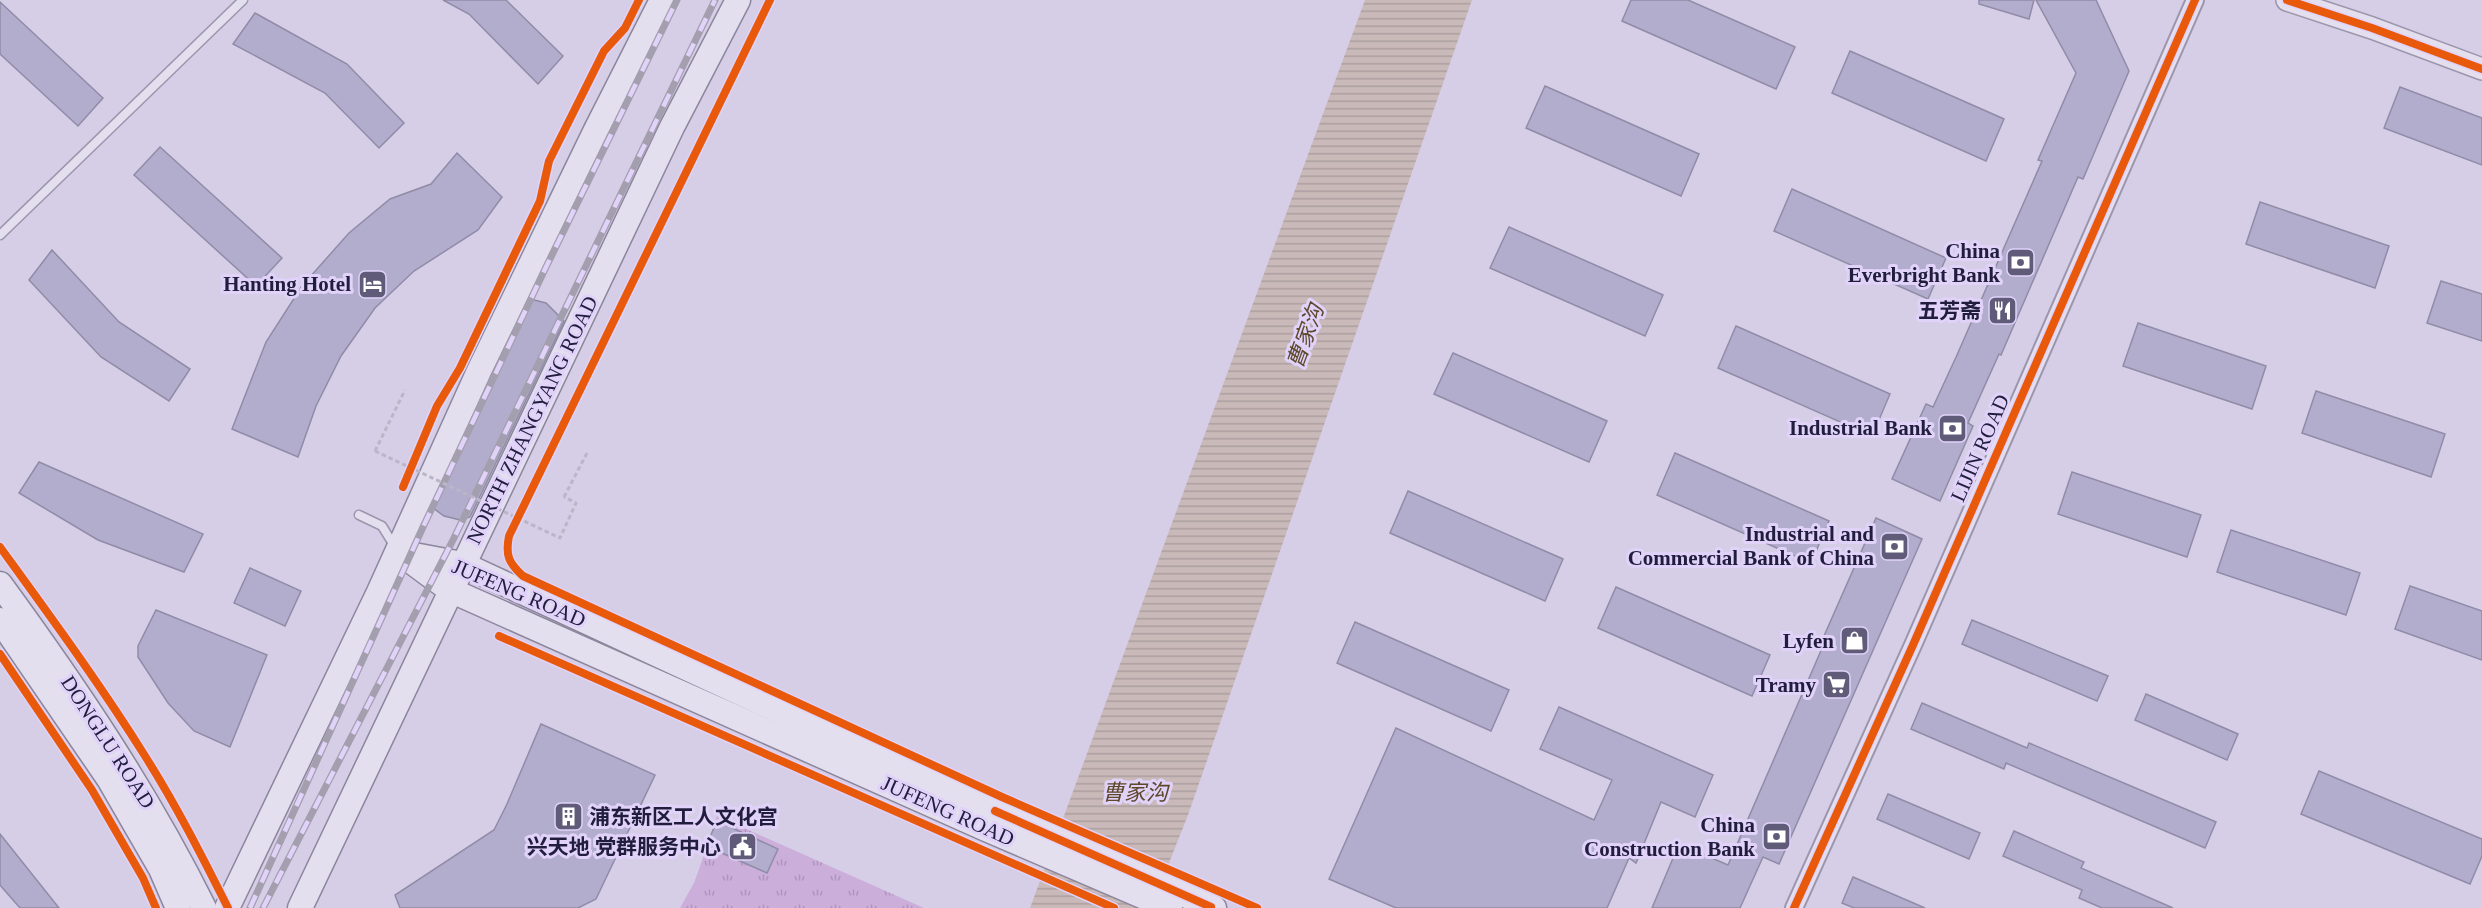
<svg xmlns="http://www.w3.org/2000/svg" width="2482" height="908" viewBox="0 0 2482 908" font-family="'Times New Roman','Noto Sans SC',serif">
<defs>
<pattern id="park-tufts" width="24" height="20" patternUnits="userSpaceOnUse" patternTransform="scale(1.5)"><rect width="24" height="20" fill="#ccaedb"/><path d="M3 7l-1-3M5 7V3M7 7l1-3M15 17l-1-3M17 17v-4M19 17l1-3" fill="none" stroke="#af95bd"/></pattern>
<pattern id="water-rules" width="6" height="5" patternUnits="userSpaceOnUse" patternTransform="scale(1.5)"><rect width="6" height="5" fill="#c9b9b9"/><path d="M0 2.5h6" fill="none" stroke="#ac9fa0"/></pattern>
</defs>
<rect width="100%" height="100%" fill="#d6cde7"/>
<!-- park -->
<polygon fill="url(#park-tufts)" points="717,816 924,908 680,908 695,881"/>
<!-- water -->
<polygon fill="url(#water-rules)" points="1365,0 1472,0 1188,815 1151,908 1030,908"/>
<!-- building -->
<g fill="#b2adcc" stroke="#908ca8" stroke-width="1.5">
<polygon points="443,0 506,0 563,56 538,84 469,14"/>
<polygon points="1631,0 1688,0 1795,47 1776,89 1622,21"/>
<polygon points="1979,0 2034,0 2029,19 1979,4"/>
<polygon points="2036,0 2096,0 2129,71 2083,179 2078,177 2001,355 1999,354 1968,423 1973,426 1940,501 1892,479 1926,404 1933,407 1957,355 2042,161 2038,160 2076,73"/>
<polygon points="0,2 103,98 78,126 0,54"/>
<polygon points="255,13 347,64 404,123 379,148 325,93 233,44"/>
<polygon points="1850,51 2004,119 1986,161 1832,93"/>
<polygon points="1545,86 1699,154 1681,196 1526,128"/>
<polygon points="2400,87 2482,118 2482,165 2384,128"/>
<polygon points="160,147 282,258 256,286 134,175"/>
<polygon points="457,153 502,197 478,230 414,271 375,308 341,356 316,406 298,457 232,429 266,342 302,286 349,233 390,199 431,184"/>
<polygon points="1792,189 1946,258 1928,299 1774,231"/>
<polygon points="2260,202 2389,246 2375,288 2246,244"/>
<polygon points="1509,227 1663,295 1645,336 1490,268"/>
<polygon points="52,250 119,322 190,369 169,401 101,357 29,280"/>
<polygon points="2441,281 2482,294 2482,341 2427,323"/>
<polygon points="530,299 546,303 564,321 470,517 460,520 444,516 433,508"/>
<polygon points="2138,323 2266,366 2252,409 2123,366"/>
<polygon points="1736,326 1890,394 1872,436 1718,368"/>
<polygon points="1453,353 1607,421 1589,462 1434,394"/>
<polygon points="2316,391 2445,434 2431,477 2302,433"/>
<polygon points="1675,453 1829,521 1811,563 1657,495"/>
<polygon points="39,462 203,534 184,572 98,540 19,493"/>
<polygon points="2072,472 2201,515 2187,557 2058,514"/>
<polygon points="1408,491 1563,559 1545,601 1390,533"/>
<polygon points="1876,518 1922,539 1779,864 1763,857 1740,908 1652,908 1679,844 1728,865 1823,646 1820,645"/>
<polygon points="2231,530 2360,573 2346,615 2217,572"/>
<polygon points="250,568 301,591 285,626 234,603"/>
<polygon points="2410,586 2482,611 2482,660 2395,629"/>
<polygon points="1616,587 1770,655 1752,696 1598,628"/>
<polygon points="156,610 267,655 230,747 194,731 168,703 138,657 138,646"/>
<polygon points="1972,620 2108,676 2097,701 1962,644"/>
<polygon points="1355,622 1509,690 1491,731 1337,663"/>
<polygon points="2146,694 2238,734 2227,760 2135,720"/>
<polygon points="1922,703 2027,748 2029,743 2216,822 2205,848 2006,763 2004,769 1911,729"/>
<polygon points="1559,707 1713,775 1695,817 1661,802 1636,863 1629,858 1607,908 1396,908 1329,879 1396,728 1594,820 1612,780 1540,749"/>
<polygon points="541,724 655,775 596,899 578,908 400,908 395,895 494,830 507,804"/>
<polygon points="2319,771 2482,839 2482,856 2470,884 2301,814"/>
<polygon points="1888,794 1980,833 1969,859 1877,819"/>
<polygon points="717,821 778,849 767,873 706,846"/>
<polygon points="2014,831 2084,862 2081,868 2173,908 2102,908 2079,898 2082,890 2003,856"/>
<polygon points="0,834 59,908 20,908 0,885"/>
<polygon points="1853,877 1925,908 1854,908 1842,903"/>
</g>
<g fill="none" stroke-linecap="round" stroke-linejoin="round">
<defs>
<g id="service">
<polyline points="0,235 243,0"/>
<polyline points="359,515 382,526 395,547"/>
</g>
<polyline id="minor" points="1794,908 1913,645 2195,0"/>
<polyline id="tertiary" points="2287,0 2372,28 2482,69"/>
<g id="secondary">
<polyline points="398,552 462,564 995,811 1214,908"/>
<polyline points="404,556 450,590 986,829 1170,908"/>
<path d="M0,584C76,688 147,793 204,908"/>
<polyline points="0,620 109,779 161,869 178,908"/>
<polyline points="227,908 379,592 479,371 596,130 662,0"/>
<polyline points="300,908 672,127 738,0"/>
</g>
</defs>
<!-- service casing -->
<use href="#service" stroke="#9c96ac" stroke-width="11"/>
<!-- minor casing -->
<use href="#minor" stroke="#9c96ac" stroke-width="20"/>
<!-- tertiary casing -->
<use href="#tertiary" stroke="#9c96ac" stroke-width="24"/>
<!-- secondary casing -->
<use href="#secondary" stroke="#8b869c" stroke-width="27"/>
<!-- path -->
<g stroke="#bbb6c7" stroke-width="3" stroke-dasharray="4.5 3" stroke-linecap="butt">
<polyline points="375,451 405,390"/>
<polyline points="564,497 587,453"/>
</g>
<!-- service -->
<use href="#service" stroke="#e4dfef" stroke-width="8"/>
<!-- minor -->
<use href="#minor" stroke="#e4dfef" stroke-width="16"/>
<!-- tertiary -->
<use href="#tertiary" stroke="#e4dfef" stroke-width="21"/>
<!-- secondary -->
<use href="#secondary" stroke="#e4dfef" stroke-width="24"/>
<defs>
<g id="rail">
<polyline points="250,908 423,527 546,267 677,0"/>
<polyline points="263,908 453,540 715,0"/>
</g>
</defs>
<!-- rail casing -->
<use href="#rail" stroke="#a49fae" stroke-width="7"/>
<!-- rail -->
<use href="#rail" stroke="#e0d2f9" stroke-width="4.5" stroke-dasharray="14" stroke-linecap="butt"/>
<!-- path-bridge -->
<polyline stroke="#bbb6c7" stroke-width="3" stroke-dasharray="4.5 3" stroke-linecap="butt" points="375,451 560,538 576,503 564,497"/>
<defs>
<g id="cycleway">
<path d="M770,0L509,536C505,556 509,563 523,576L1002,797L1257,908"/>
<polyline points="2287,0 2372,28 2482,69"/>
<polyline points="403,487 437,406 460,368 540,201 549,161 604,51 625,28 639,0"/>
<path d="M0,547C50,616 100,684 145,756C176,805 202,856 228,908"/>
<polyline points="499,636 1114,908"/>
<polyline points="0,654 92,790 143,878 156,908"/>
<polyline points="995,811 1211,907"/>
<polyline points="1794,908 1913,645 2195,0"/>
</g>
</defs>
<!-- cycleway casing -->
<use href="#cycleway" stroke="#e0d2f9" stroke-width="11"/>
<!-- cycleway -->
<use href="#cycleway" stroke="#e8590c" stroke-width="8"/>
</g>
<!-- icons -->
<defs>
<symbol id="bank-square" viewBox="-11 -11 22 22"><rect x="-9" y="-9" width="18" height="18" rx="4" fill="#605b78" stroke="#e0d2f9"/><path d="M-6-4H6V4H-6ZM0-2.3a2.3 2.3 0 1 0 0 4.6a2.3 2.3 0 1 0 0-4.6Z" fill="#fff"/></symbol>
<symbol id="hotel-square" viewBox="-11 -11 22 22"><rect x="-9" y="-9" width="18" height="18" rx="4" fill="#605b78" stroke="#e0d2f9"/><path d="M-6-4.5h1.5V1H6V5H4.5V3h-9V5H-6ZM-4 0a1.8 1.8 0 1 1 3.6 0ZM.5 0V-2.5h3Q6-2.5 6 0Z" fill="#fff"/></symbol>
<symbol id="restaurant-square" viewBox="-11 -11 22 22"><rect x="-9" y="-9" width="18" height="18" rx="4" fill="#605b78" stroke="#e0d2f9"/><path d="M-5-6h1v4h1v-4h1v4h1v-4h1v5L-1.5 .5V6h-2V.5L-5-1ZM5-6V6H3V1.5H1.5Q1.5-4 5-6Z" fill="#fff"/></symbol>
<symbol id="shop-square" viewBox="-11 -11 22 22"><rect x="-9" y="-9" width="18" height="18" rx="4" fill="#605b78" stroke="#e0d2f9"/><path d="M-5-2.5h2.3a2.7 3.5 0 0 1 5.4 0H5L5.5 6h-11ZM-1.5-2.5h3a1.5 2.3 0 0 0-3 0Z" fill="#fff"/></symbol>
<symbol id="supermarket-square" viewBox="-11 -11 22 22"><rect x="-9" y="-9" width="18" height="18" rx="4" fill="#605b78" stroke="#e0d2f9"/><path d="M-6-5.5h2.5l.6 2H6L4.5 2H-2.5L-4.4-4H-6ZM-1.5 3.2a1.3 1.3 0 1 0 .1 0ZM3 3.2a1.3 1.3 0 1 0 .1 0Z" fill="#fff"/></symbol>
<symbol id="building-square" viewBox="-11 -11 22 22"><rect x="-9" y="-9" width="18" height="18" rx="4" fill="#605b78" stroke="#e0d2f9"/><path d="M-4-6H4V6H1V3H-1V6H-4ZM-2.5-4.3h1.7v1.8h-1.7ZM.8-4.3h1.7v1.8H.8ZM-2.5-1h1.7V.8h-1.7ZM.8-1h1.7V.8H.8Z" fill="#fff"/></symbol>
<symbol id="civic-square" viewBox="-11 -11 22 22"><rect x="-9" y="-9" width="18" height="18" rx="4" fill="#605b78" stroke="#e0d2f9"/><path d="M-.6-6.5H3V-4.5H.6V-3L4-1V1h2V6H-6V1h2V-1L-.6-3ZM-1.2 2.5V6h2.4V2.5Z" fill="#fff"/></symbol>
</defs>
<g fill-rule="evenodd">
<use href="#bank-square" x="2004" y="246" width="33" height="33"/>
<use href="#hotel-square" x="356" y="268" width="33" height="33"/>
<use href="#restaurant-square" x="1986" y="294" width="33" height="33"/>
<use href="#bank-square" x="1936" y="412" width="33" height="33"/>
<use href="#bank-square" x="1878" y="530" width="33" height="33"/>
<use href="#shop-square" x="1838" y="624" width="33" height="33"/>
<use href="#supermarket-square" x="1820" y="668" width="33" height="33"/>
<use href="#building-square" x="552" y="800" width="33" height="33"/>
<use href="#bank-square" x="1760" y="820" width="33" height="33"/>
<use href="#civic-square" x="726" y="830" width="33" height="33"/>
</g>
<g text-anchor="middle" stroke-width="6" stroke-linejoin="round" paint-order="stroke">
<!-- poi labels -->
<g font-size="21" font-weight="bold" fill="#211d3c" stroke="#e0d2f9" text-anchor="end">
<text x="2000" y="258">China<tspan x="2000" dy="24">Everbright Bank</tspan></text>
<text x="351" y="291">Hanting Hotel</text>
<text x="1981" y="318">五芳斋</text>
<text x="1932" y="435">Industrial Bank</text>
<text x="1874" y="541">Industrial and<tspan x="1874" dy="24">Commercial Bank of China</tspan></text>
<text x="1834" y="648">Lyfen</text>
<text x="1816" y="692">Tramy</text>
<text x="589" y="824" text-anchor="start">浦东新区工人文化宫</text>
<text x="1755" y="832">China<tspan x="1755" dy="24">Construction Bank</tspan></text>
<text x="721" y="854">兴天地 党群服务中心</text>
</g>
<!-- street labels -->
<g font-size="21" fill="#211d3c" stroke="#e0d2f9">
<text transform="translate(532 420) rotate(-64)" y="7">NORTH ZHANGYANG ROAD</text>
<text transform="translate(1980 448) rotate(-66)" y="7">LIJIN ROAD</text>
<text transform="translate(519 593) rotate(23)" y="7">JUFENG ROAD</text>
<text transform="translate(108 742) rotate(57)" y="7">DONGLU ROAD</text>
<text transform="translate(948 811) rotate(24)" y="7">JUFENG ROAD</text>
</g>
<!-- water labels -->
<g font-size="22" font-style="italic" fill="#5d482a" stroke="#e0d2f9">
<text transform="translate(1305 336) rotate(-70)" y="8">曹家沟</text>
<text x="1135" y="800">曹家沟</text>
</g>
</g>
</svg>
